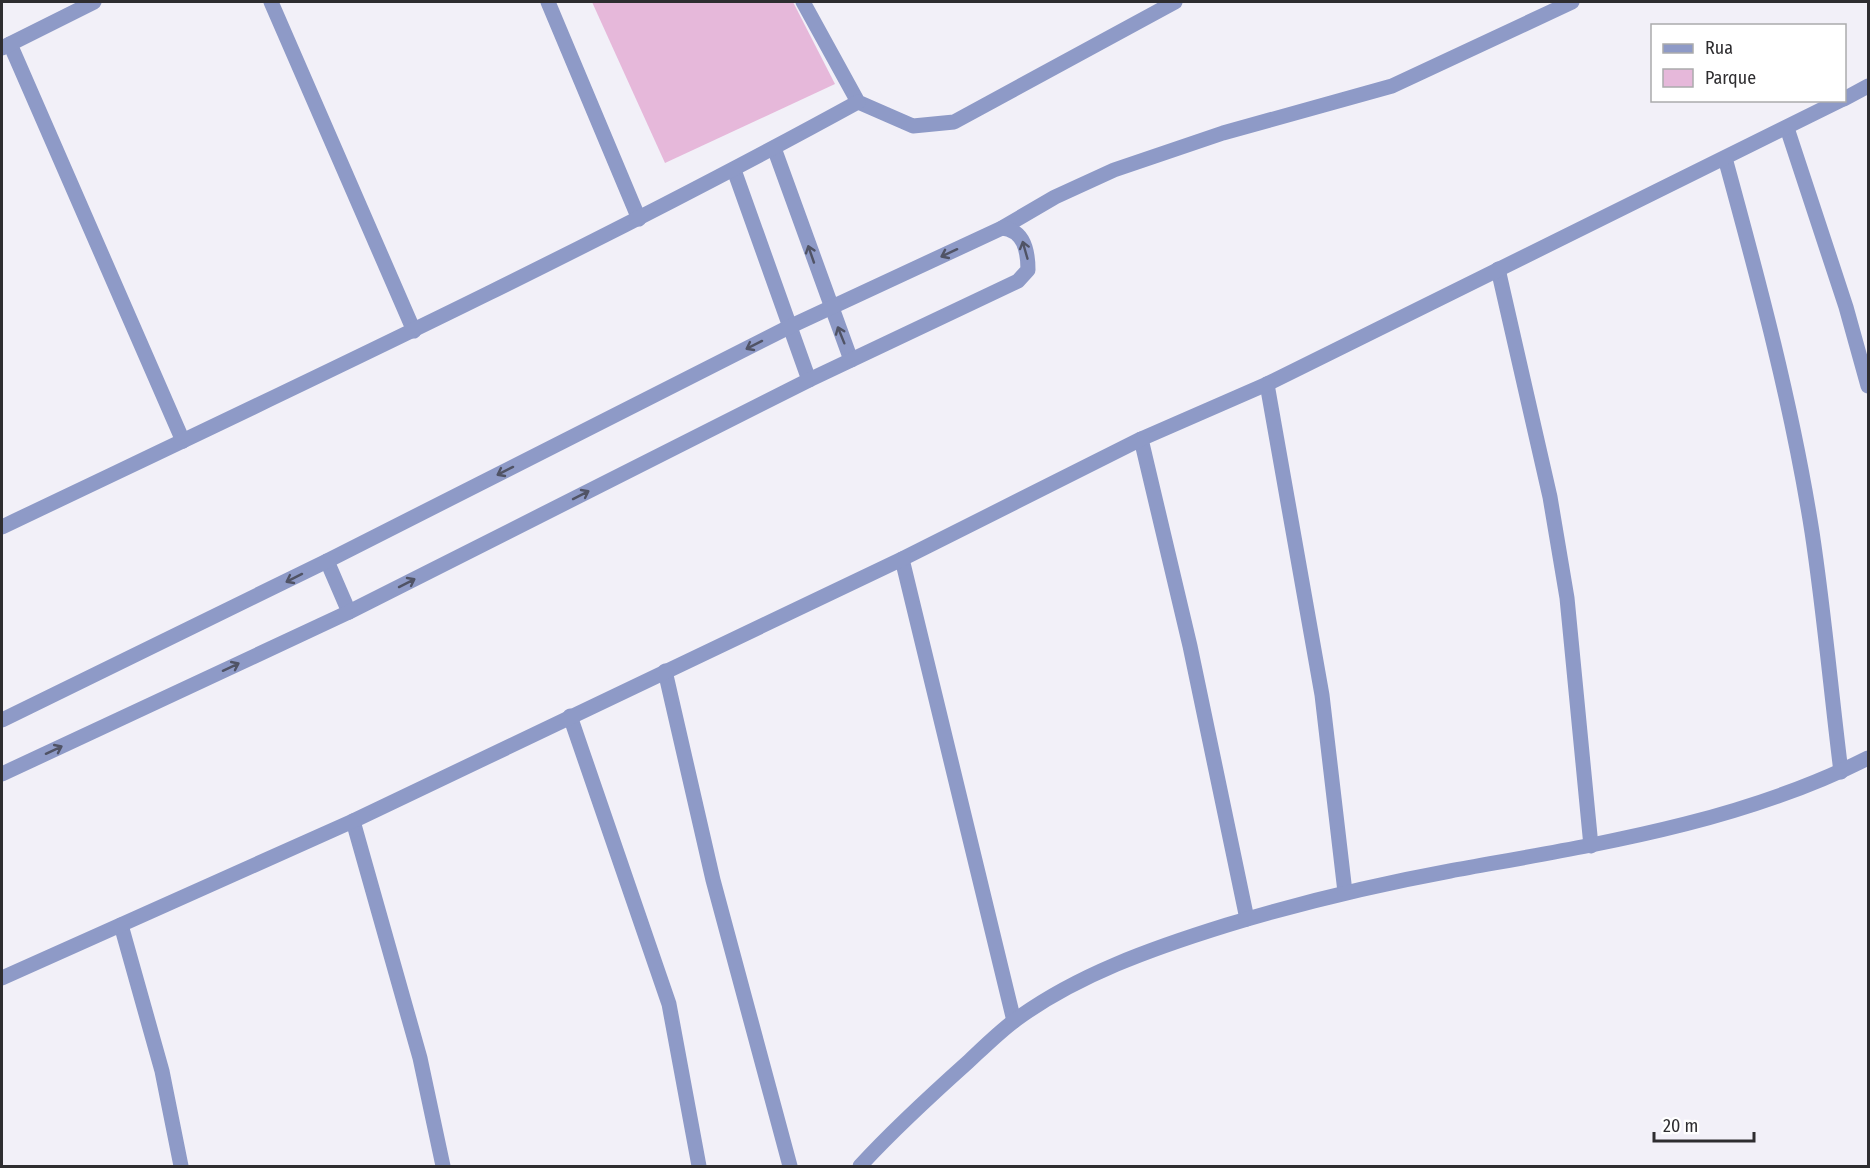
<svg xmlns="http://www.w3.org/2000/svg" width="1870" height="1168" viewBox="0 0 1870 1168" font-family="'Fira Sans Condensed',sans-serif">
<rect width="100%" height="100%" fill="#f2f0f8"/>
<!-- green -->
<polygon fill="#e6b8da" points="592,2 793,2 835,84 665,163"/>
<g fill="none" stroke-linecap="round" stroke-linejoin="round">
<!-- minor -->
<g stroke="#8e9ac7" stroke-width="15">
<polyline points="271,2 414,331"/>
<polyline points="548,2 639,219"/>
<polyline points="803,2 858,102 913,126 954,122 1175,2"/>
<polyline points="10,44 183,441"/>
<polyline points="2,48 94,2"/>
<polyline points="1844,99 1868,86"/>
<polyline points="1787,128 1846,307 1868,386"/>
<polyline points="774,148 851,360"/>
<path d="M1725,158C1759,282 1792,405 1812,532C1824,611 1831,692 1841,772"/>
<polyline points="734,170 809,380"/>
<polyline points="1498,269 1550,497 1567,598 1591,846"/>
<polyline points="1267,384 1322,695 1345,892"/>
<polyline points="1141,439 1190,646 1247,919"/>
<path d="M2,527C289,390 579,255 858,102"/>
<polyline points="902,559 1014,1021"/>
<polyline points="327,561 349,612"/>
<polyline points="665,671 713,880 790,1166"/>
<polyline points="570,716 669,1004 699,1166"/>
<polyline points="2,720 327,561 789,327 1002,228 1055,197 1114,170 1223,133 1392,86 1572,2"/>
<path d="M2,774L349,612L809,380L1018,281L1028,270C1028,251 1024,230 1002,228"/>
<polyline points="353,821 420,1058 443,1166"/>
<polyline points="121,925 162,1071 181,1166"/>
<polyline points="2,978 353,821 902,559 1141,439 1267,384 1841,100"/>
<path d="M860,1166C894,1129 930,1096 968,1062C983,1048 998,1033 1014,1021C1076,975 1153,948 1227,925C1300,903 1374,885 1450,871C1592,845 1737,824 1868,758"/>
</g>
</g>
<!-- one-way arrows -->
<defs><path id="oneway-shaft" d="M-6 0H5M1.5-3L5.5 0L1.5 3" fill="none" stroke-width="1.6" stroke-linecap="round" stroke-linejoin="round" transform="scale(1.5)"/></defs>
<g stroke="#505365">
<use href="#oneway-shaft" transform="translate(1025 250) rotate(-106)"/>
<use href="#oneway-shaft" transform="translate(949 253) rotate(155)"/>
<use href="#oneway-shaft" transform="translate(811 254) rotate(-109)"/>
<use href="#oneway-shaft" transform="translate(841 335) rotate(-112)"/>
<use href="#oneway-shaft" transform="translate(754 345) rotate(153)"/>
<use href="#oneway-shaft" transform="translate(505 471) rotate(153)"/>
<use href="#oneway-shaft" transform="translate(581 495) rotate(-27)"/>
<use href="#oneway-shaft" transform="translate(294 578) rotate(153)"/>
<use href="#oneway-shaft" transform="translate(407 583) rotate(-27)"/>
<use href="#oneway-shaft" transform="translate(231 667) rotate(-25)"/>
<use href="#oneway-shaft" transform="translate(54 750) rotate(-25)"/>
</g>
<!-- border -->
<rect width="1870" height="1168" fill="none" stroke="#2e2d30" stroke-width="6"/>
<!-- legend -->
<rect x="1651" y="24" width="195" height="78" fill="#ffffff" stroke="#ababac" stroke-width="1.5"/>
<rect x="1663" y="44" width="30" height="9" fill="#8e9ac7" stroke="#ababac" stroke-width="1.5"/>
<text x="1705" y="54" font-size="18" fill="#2e2d30">Rua</text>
<rect x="1663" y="69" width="30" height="18" fill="#e6b8da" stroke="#ababac" stroke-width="1.5"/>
<text x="1705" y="84" font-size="18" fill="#2e2d30">Parque</text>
<!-- scale -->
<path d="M1654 1132v9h100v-9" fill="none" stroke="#2e2d30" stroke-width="3"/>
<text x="1663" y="1132" font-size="18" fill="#2e2d30" stroke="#ffffff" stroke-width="4.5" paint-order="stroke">20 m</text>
</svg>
